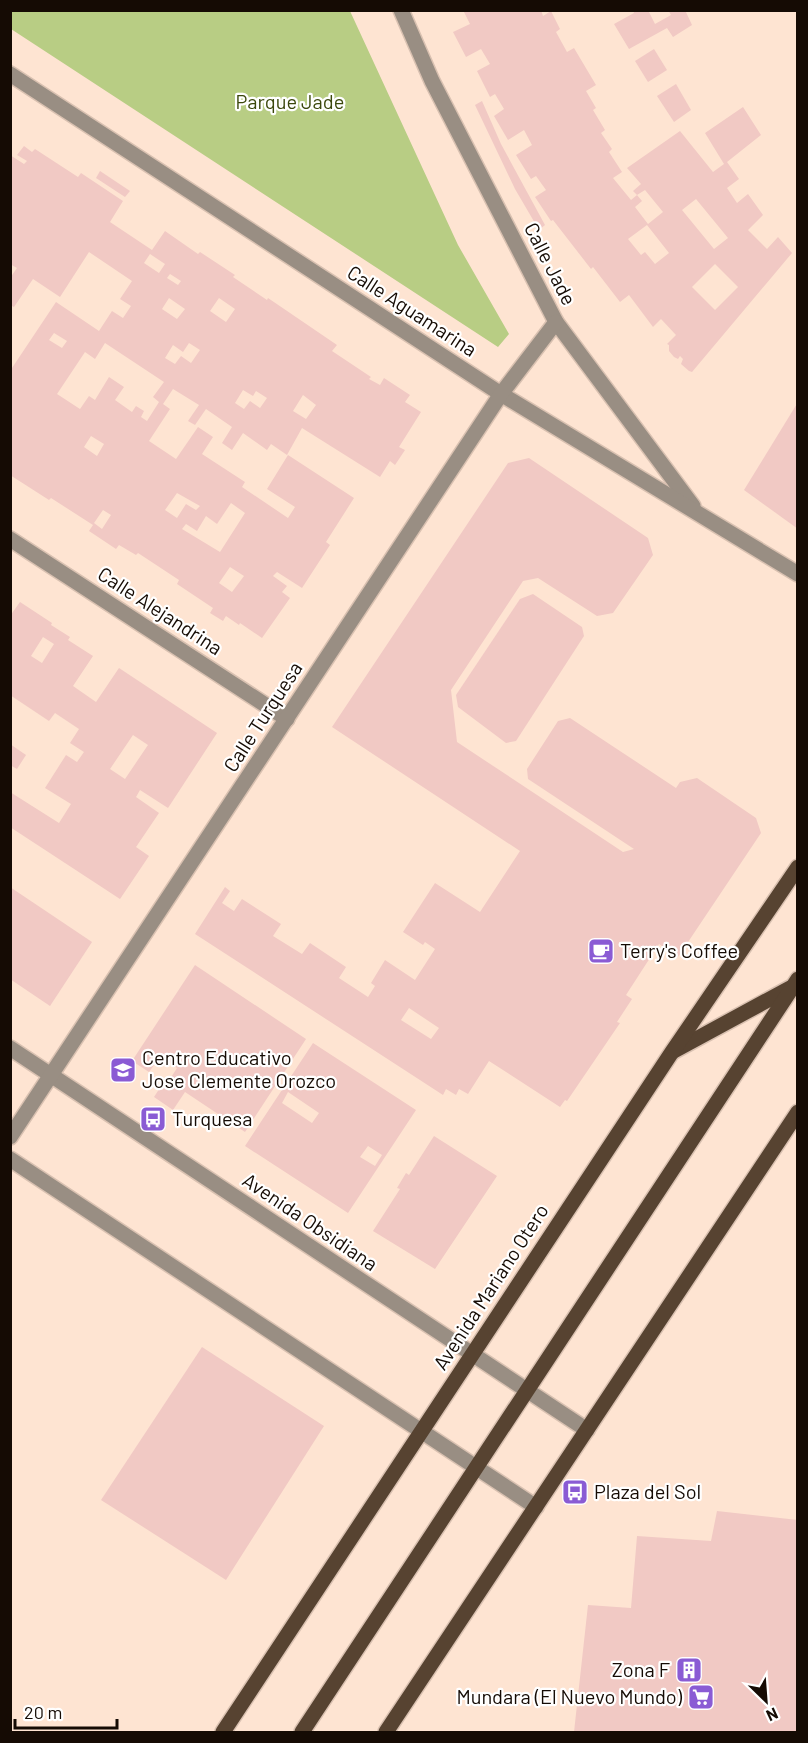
<svg xmlns="http://www.w3.org/2000/svg" width="808" height="1743" viewBox="0 0 808 1743" font-family="Barlow,sans-serif">
<rect width="100%" height="100%" fill="#fee4d2"/>
<!-- green -->
<polygon fill="#b8cd84" points="10,11 350,11 458,245 509,334 498,347 11,29"/>
<!-- building -->
<g fill="#f1c9c4" fill-rule="evenodd">
<path d="M463,10H541L543,16L551,11L560,29L556,32L567,52L574,48L596,85L586,91L596,108L593,110L605,130L601,133L612,149L609,152L622,172L613,178L631,200L637,195L633,191L641,184L627,168L680,131L713,172L724,164L705,133L743,107L761,135L727,162L739,179L727,188L737,203L748,194L763,215L748,230L767,249L778,237L792,253L692,372L689,371L681,364L683,359L680,356L678,359L674,357L669,351V345L667,344L676,335L661,319L653,327L629,295L620,302L593,267L591,269L553,220L551,221L535,197L546,190L536,176L531,179L516,155L532,145L524,130L508,140L494,116L504,109L495,94L490,97L477,71L490,64L481,49L466,57L453,32L470,24ZM645,190L663,212L648,224L635,207L642,201L637,195ZM696,199L728,238L714,249L682,210ZM647,225L669,253L655,264L645,252L641,255L628,239ZM715,264L738,287L715,310L692,287Z"/>
<polygon points="633,10 648,10 655,24 671,15 668,10 685,10 692,25 673,37 667,28 629,49 614,24 634,13"/>
<polygon points="654,49 667,70 648,82 635,61"/>
<polygon points="676,84 691,110 674,122 657,96"/>
<polygon points="482,101 501,144 545,225 539,230 515,189 475,105"/>
<path d="M24,146L32,152L35,149L78,177L81,173L123,201L110,222L152,250L165,231L198,254L200,252L235,275L233,277L267,300L268,298L337,345L332,351L371,377L369,379L380,385L384,378L410,395L405,402L421,412L399,447L405,450L395,465L390,461L380,477L302,428L287,455L271,444L267,450L243,433L232,450L222,443L232,427L206,409L195,425L188,421L199,405L173,389L163,404L170,409L149,441L176,459L198,427L213,437L202,454L245,482L242,487L288,518L295,507L267,489L288,455L354,498L326,542L330,545L302,588L277,572L273,576L287,586L282,592L290,598L262,638L240,623L239,625L226,616L223,621L210,613L213,608L177,584L179,580L138,553L136,555L119,545L116,549L89,531L93,525L51,498L49,500L10,475V371L56,302L99,331L112,311L123,318L131,306L120,299L132,281L89,252L60,297L33,279L14,307L10,305V278L17,268L10,264V155L24,164L27,161L17,155ZM150,254L165,264L159,273L144,263ZM170,274L181,281L178,285L167,278ZM169,298L185,309L177,319L162,309ZM219,298L235,309L226,322L210,311ZM54,333L67,341L62,348L49,340ZM105,343L164,382L153,397L159,402L147,421L141,417L144,411L136,406L132,412L115,400L124,387L109,377L95,400L89,396L80,409L57,394L85,352L95,359ZM189,343L200,350L191,363L181,356L175,364L165,358L173,345L183,352ZM243,390L253,396L256,391L267,398L260,408L250,401L244,409L235,403ZM303,395L316,405L306,419L293,411ZM91,436L104,444L97,456L84,447ZM177,493L200,506L196,510L186,504L177,518L165,510ZM231,503L245,513L220,552L182,529L186,524L197,531L206,516L217,524ZM103,510L111,515L102,529L94,523ZM230,567L244,576L232,592L219,583Z"/>
<polygon points="100,171 130,191 125,197 96,178"/>
<polygon points="798,402 798,529 744,490"/>
<path d="M529,458L648,538L653,555L613,613L597,616L538,578L523,581L451,690L457,742L623,852L634,849L528,779L527,769L558,721L570,718L676,788L680,782L697,778L756,818L761,833L678,957L659,944L626,995L632,999L617,1022L620,1023L567,1101L565,1100L560,1107L489,1061L468,1094L459,1089L456,1095L446,1089L443,1095L195,934L225,887L230,891L222,903L234,911L242,899L281,924L273,936L302,954L310,943L346,967L339,978L368,997L375,986L371,983L385,960L415,980L435,949L425,942L423,945L403,932L435,883L480,912L520,851L332,727L508,463ZM409,1008L439,1028L431,1039L401,1020Z"/>
<polygon points="533,594 582,627 584,636 516,741 506,743 458,707 456,695 520,599"/>
<path d="M20,602L52,623L51,625L70,637L68,640L93,656L73,686L96,702L119,668L217,733L168,808L140,790L136,797L159,813L136,847L149,856L120,899L10,827V792L59,823L71,804L45,788L66,755L77,762L84,752L70,743L79,729L55,713L49,721L10,695V616ZM43,637L54,644L42,663L31,656ZM133,735L148,745L125,779L110,769Z"/>
<polygon points="10,744 26,755 17,769 10,765"/>
<polygon points="10,887 92,942 50,1006 10,979"/>
<polygon points="195,965 306,1039 245,1132 185,1092 173,1110 154,1097 167,1077 170,1079 177,1068 160,1057 149,1072 132,1061"/>
<path d="M313,1043L416,1110L348,1213L245,1146ZM288,1092L319,1113L312,1123L282,1103ZM368,1146L382,1155L375,1166L360,1157Z"/>
<polygon points="434,1136 497,1176 435,1269 373,1231 400,1189 397,1188 406,1173 409,1175"/>
<polygon points="202,1347 324,1426 226,1580 101,1500"/>
<polygon points="717,1511 798,1520 798,1732 574,1732 588,1605 631,1608 637,1536 711,1541"/>
</g>
<g fill="none" stroke-linecap="round" stroke-linejoin="round">
<defs>
<g id="minor">
<polyline points="401,10 432,81 556,322 693,506"/>
<polyline points="10,74 501,394 798,574"/>
<polyline points="10,539 287,719"/>
<polyline points="10,1048 587,1430"/>
<polyline points="10,1137 501,394 556,322"/>
<polyline points="10,1159 536,1507"/>
</g>
<g id="major">
<polyline points="674,1051 790,988"/>
<polyline points="223,1732 672,1052 798,867"/>
<polyline points="302,1732 798,979"/>
<polyline points="386,1732 798,1112"/>
</g>
</defs>
<!-- minor casing -->
<use href="#minor" stroke="#d9c1b1" stroke-width="18"/>
<!-- major casing -->
<use href="#major" stroke="#d9c1b1" stroke-width="18"/>
<!-- minor -->
<use href="#minor" stroke="#998e83" stroke-width="15"/>
<!-- major -->
<use href="#major" stroke="#574331" stroke-width="15"/>
</g>
<!-- icons -->
<defs>
<symbol id="cafe-square" viewBox="-11 -11 22 22"><rect x="-9" y="-9" width="18" height="18" rx="4" fill="#8a5bd4" stroke="#fff"/><path d="M-5.5-4.5H6V0H3Q3 3.5 0 3.5H-2.5Q-5.5 3.5-5.5 0ZM3-3.2v2h1.7v-2ZM-6 4.5H4V6H-6Z" fill="#fff"/></symbol>
<symbol id="school-square" viewBox="-11 -11 22 22"><rect x="-9" y="-9" width="18" height="18" rx="4" fill="#8a5bd4" stroke="#fff"/><path d="M0-5L7-2L0 1L-7-2ZM-4 1L0 2.5L4 1V4Q0 6-4 4Z" fill="#fff"/></symbol>
<symbol id="bus-square" viewBox="-11 -11 22 22"><rect x="-9" y="-9" width="18" height="18" rx="4" fill="#8a5bd4" stroke="#fff"/><path d="M-5-6H5V4H4V6H2V4H-2V6H-4V4H-5ZM-3.5-4V0h7V-4ZM-3.5 1.2v1.5H-2V1.2ZM2 1.2v1.5H3.5V1.2Z" fill="#fff"/></symbol>
<symbol id="building-square" viewBox="-11 -11 22 22"><rect x="-9" y="-9" width="18" height="18" rx="4" fill="#8a5bd4" stroke="#fff"/><path d="M-4-6H4V6H1V3H-1V6H-4ZM-2.5-4.3h1.7v1.8h-1.7ZM.8-4.3h1.7v1.8H.8ZM-2.5-1h1.7V.8h-1.7ZM.8-1h1.7V.8H.8Z" fill="#fff"/></symbol>
<symbol id="supermarket-square" viewBox="-11 -11 22 22"><rect x="-9" y="-9" width="18" height="18" rx="4" fill="#8a5bd4" stroke="#fff"/><path d="M-6-5.5h2.5l.6 2H6L4.5 2H-2.5L-4.4-4H-6ZM-1.5 3.2a1.3 1.3 0 1 0 .1 0ZM3 3.2a1.3 1.3 0 1 0 .1 0Z" fill="#fff"/></symbol>
</defs>
<g fill-rule="evenodd">
<use href="#cafe-square" x="586" y="936" width="30" height="30"/>
<use href="#school-square" x="108" y="1055" width="30" height="30"/>
<use href="#bus-square" x="138" y="1104" width="30" height="30"/>
<use href="#bus-square" x="560" y="1477" width="30" height="30"/>
<use href="#building-square" x="674" y="1655" width="30" height="30"/>
<use href="#supermarket-square" x="686" y="1682" width="30" height="30"/>
</g>
<g text-anchor="middle" stroke-width="4.5" stroke-linejoin="round" paint-order="stroke">
<!-- park labels -->
<g font-size="20" fill="#3b480c" stroke="#fff">
<text x="290" y="109">Parque Jade</text>
</g>
<!-- street labels -->
<g font-size="20" fill="#150b04" stroke="#fff">
<text transform="translate(550 264) rotate(63)" y="7">Calle Jade</text>
<text transform="translate(412 311) rotate(33)" y="7">Calle Aguamarina</text>
<text transform="translate(160 611) rotate(33)" y="7">Calle Alejandrina</text>
<text transform="translate(263 717) rotate(-57)" y="7">Calle Turquesa</text>
<text transform="translate(310 1222) rotate(34)" y="7">Avenida Obsidiana</text>
<text transform="translate(491 1287) rotate(-57)" y="7">Avenida Mariano Otero</text>
</g>
<!-- poi labels -->
<g font-size="20" fill="#150b04" stroke="#fff" text-anchor="start">
<text x="620" y="958">Terry's Coffee</text>
<text x="142" y="1065">Centro Educativo<tspan x="142" dy="23">Jose Clemente Orozco</tspan></text>
<text x="172" y="1126">Turquesa</text>
<text x="594" y="1499">Plaza del Sol</text>
<text x="670" y="1677" text-anchor="end">Zona F</text>
<text x="682" y="1704" text-anchor="end">Mundara (El Nuevo Mundo)</text>
</g>
</g>
<!-- border -->
<rect width="808" height="1743" fill="none" stroke="#150b04" stroke-width="24"/>
<!-- north arrow -->
<g transform="translate(766 1701) rotate(155)" stroke="#ffffff" stroke-width="4.5" paint-order="stroke">
<path d="M0-4.5L10 22L0 15L-10 22Z" fill="#150b04"/>
<text y="-9" font-size="16" font-weight="bold" text-anchor="middle" fill="#150b04">N</text>
</g>
<!-- scale -->
<path d="M15 1719v9h102v-9" fill="none" stroke="#150b04" stroke-width="3"/>
<text x="24" y="1719" font-size="18" fill="#150b04" stroke="#ffffff" stroke-width="4.5" paint-order="stroke">20 m</text>
</svg>
